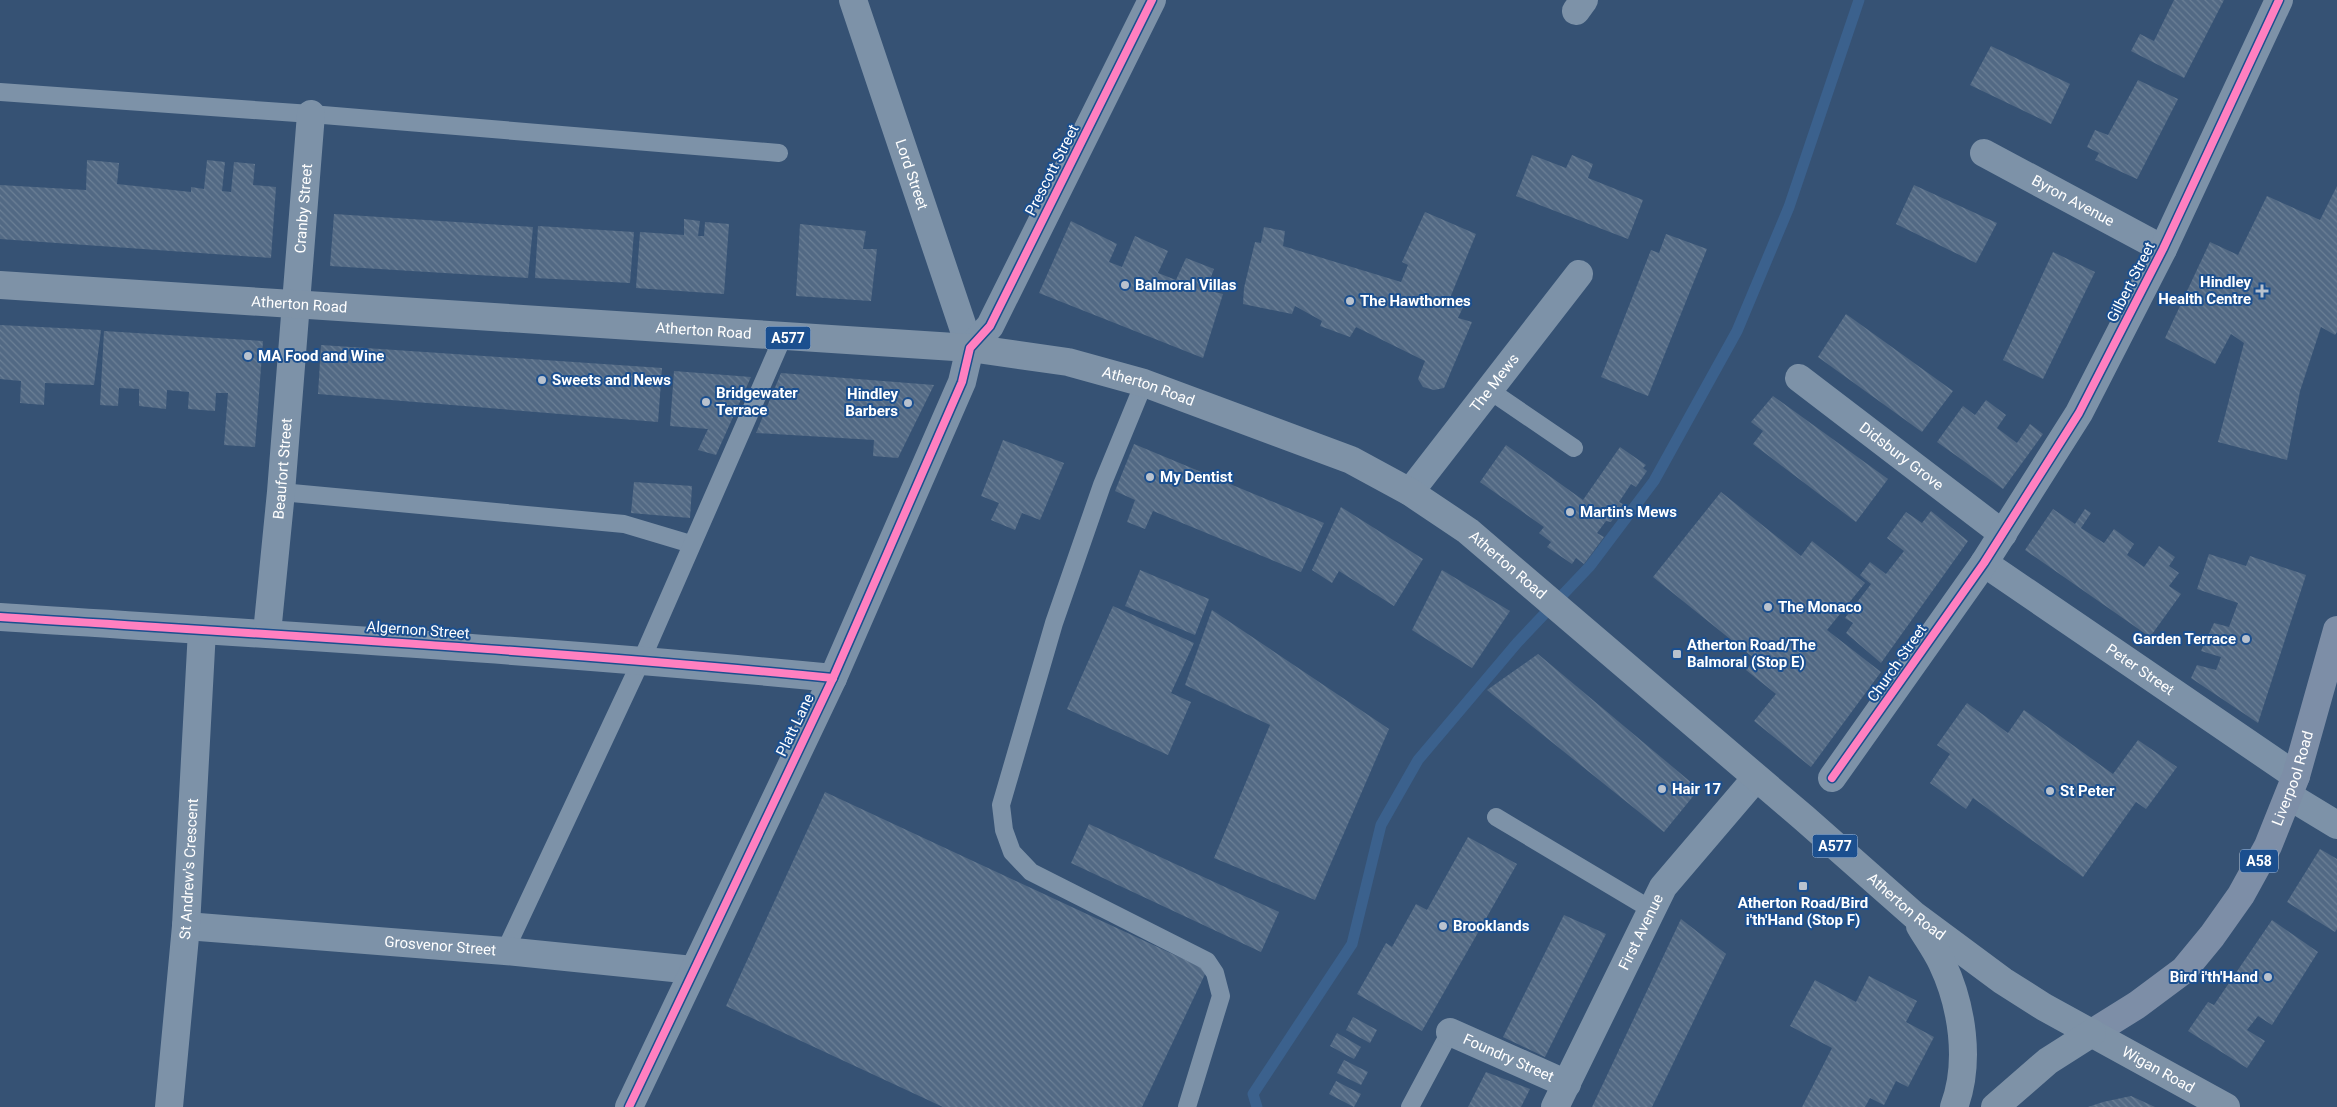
<svg xmlns="http://www.w3.org/2000/svg" width="2337" height="1107" viewBox="0 0 2337 1107" font-family="Roboto,sans-serif">
<defs>
<pattern id="building-back-hatch" width="6" height="6" patternUnits="userSpaceOnUse" patternTransform="scale(1.25)"><rect width="6" height="6" fill="#526984"/><path d="M-1 5l2 2M0 0l6 6M5-1l2 2" fill="none" stroke="#6c8096"/></pattern>
</defs>
<rect width="100%" height="100%" fill="#365274"/>
<g fill="none" stroke-linecap="round" stroke-linejoin="round">
<!-- stream -->
<polyline stroke="#3b618d" stroke-width="11" points="1257,1107 1253,1094 1352,944 1381,825 1418,760 1517,643 1590,566 1654,481 1737,331 1789,207 1859,0"/>
</g>
<!-- building -->
<g fill="url(#building-back-hatch)">
<polygon points="2174,0 2224,0 2184,78 2131,51 2140,34 2154,41"/>
<polygon points="1991,46 2070,84 2051,124 1970,85"/>
<polygon points="2138,80 2178,99 2137,179 2095,160 2099,153 2087,147 2095,130 2108,135"/>
<polygon points="1532,155 1566,168 1572,155 1593,164 1588,178 1643,200 1628,239 1516,196"/>
<polygon points="87,160 119,163 117,184 191,192 191,187 204,189 207,160 225,162 222,191 231,192 234,162 255,164 253,185 276,187 271,258 0,239 0,185 86,190"/>
<polygon points="1914,185 1997,223 1976,263 1896,224"/>
<polygon points="2337,186 2337,332 2335,335 2321,327 2300,391 2287,460 2218,442 2244,343 2231,334 2215,364 2165,338 2210,242 2238,255 2267,196 2320,220"/>
<polygon points="1425,212 1476,234 1450,298 1464,305 1458,318 1472,322 1444,388 1434,390 1423,387 1418,379 1425,361 1356,327 1350,337 1320,326 1322,321 1295,306 1292,314 1243,304 1244,288 1255,242 1261,243 1264,227 1285,231 1283,246 1401,282 1408,265 1402,262"/>
<polygon points="334,214 533,227 528,278 330,266"/>
<polygon points="684,219 700,221 698,236 704,236 705,222 729,224 724,294 636,288 640,232 684,235"/>
<polygon points="1071,221 1117,244 1109,262 1122,267 1135,236 1168,251 1158,273 1176,280 1186,258 1214,269 1206,290 1223,294 1203,358 1039,293"/>
<polygon points="800,224 866,231 863,249 877,249 871,301 796,296"/>
<polygon points="538,226 634,232 630,283 535,278"/>
<polygon points="1666,234 1707,249 1648,396 1601,377 1651,250 1659,253"/>
<polygon points="2053,252 2095,272 2043,379 2003,360"/>
<polygon points="1846,314 1953,391 1922,432 1818,357"/>
<polygon points="0,325 101,330 94,385 45,383 44,405 20,403 21,381 0,379"/>
<polygon points="104,331 263,341 255,447 224,445 228,393 216,393 215,411 188,409 189,392 167,390 166,409 139,406 139,389 119,388 118,406 100,405"/>
<polygon points="321,345 662,368 658,422 318,394"/>
<polygon points="674,371 751,377 716,455 698,450 708,429 670,426"/>
<polygon points="781,373 934,385 898,458 873,456 874,440 756,433"/>
<polygon points="1773,396 1888,479 1856,522 1753,444 1763,431 1751,422"/>
<polygon points="1986,400 2006,415 1997,428 2017,443 2030,424 2043,434 2003,489 1937,442 1963,406 1975,415"/>
<polygon points="1003,440 1064,463 1040,520 1022,513 1015,530 991,520 999,503 981,496"/>
<polygon points="1134,444 1324,523 1301,572 1153,511 1145,529 1127,522 1135,500 1115,491"/>
<polygon points="1506,445 1583,500 1620,447 1646,465 1643,468 1647,471 1636,487 1631,484 1619,502 1623,504 1611,522 1606,521 1597,533 1604,537 1584,564 1576,558 1572,564 1547,547 1551,542 1539,533 1544,527 1480,482"/>
<polygon points="634,482 692,486 690,518 631,513"/>
<polygon points="1721,492 1801,556 1812,541 1865,583 1827,630 1881,672 1811,767 1754,721 1776,694 1746,670 1755,659 1653,577"/>
<polygon points="1341,507 1423,559 1394,606 1339,571 1332,583 1312,570"/>
<polygon points="2053,509 2075,524 2085,509 2091,513 2081,528 2104,543 2114,529 2134,544 2127,555 2144,567 2159,546 2175,557 2169,566 2179,573 2169,586 2181,594 2150,637 2025,550"/>
<polygon points="1931,511 1968,541 1881,663 1846,633 1853,623 1845,618 1871,584 1860,575 1870,562 1886,574 1904,551 1887,538 1906,512 1922,523"/>
<polygon points="2209,554 2246,566 2250,556 2306,575 2258,723 2191,678 2197,665 2216,670 2221,657 2201,651 2214,623 2229,627 2238,603 2197,589"/>
<polygon points="1140,570 1209,599 1195,635 1125,606"/>
<polygon points="1442,570 1510,611 1472,668 1412,630"/>
<polygon points="1113,606 1194,643 1171,693 1191,702 1168,755 1067,709"/>
<polygon points="1212,610 1389,729 1315,900 1214,858 1270,725 1185,685"/>
<polygon points="1538,654 1699,789 1664,832 1487,690"/>
<polygon points="1967,703 2008,733 2024,710 2113,774 2138,740 2177,767 2146,809 2136,802 2083,877 1973,798 1966,809 1930,783 1950,754 1937,745"/>
<polygon points="825,792 1207,970 1142,1107 943,1107 726,1006"/>
<polygon points="1089,824 1279,912 1261,952 1071,863"/>
<polygon points="1468,837 1517,864 1422,1031 1357,994 1386,943 1392,947 1416,904 1427,910"/>
<polygon points="2320,849 2337,859 2337,929 2335,932 2287,902"/>
<polygon points="1564,915 1606,934 1545,1057 1503,1037"/>
<polygon points="1681,919 1726,954 1652,1107 1592,1107"/>
<polygon points="2272,920 2318,952 2272,1025 2258,1016 2247,1030 2265,1041 2247,1068 2188,1031 2208,1002 2214,1005"/>
<polygon points="1869,976 1917,1001 1906,1022 1934,1037 1908,1087 1896,1081 1884,1105 1870,1098 1865,1107 1802,1107 1832,1048 1790,1026 1815,980 1856,1002"/>
<polygon points="1353,1017 1377,1030 1370,1043 1346,1030"/>
<polygon points="1337,1033 1361,1047 1354,1059 1330,1046"/>
<polygon points="1344,1060 1368,1072 1361,1085 1337,1073"/>
<polygon points="1486,1072 1530,1089 1521,1107 1468,1107"/>
<polygon points="1336,1081 1361,1094 1354,1107 1329,1094"/>
<polygon points="2131,1096 2155,1107 2088,1107 2103,1102"/>
</g>
<g fill="none" stroke-linecap="round" stroke-linejoin="round">
<!-- lane -->
<g stroke="#7d92a8" stroke-width="18">
<polyline points="0,92 311,114 779,153"/>
<polyline points="1144,383 1102,485 1054,623 1001,805 1004,830 1012,852 1031,872 1207,961 1215,973 1221,996 1187,1107"/>
<polyline points="1489,390 1574,448"/>
<polyline points="281,492 624,524 691,544"/>
<polyline points="1496,817 1652,910"/>
<polyline points="505,951 642,659 783,337"/>
<polyline points="1410,1107 1450,1032"/>
</g>
<!-- street -->
<g stroke="#7d92a8" stroke-width="28">
<path id="s1" d="M853,0L970,348"/>
<polyline points="1576,11 1584,0"/>
<path id="s2" d="M1984,153L2163,249"/>
<path id="s3" d="M1799,378L2003,534"/>
<path id="s4" d="M1410,492L1579,274"/>
<path id="s5" d="M1984,563L2296,776"/>
<path d="M0,617C278,635 556,651 833,678"/>
<path id="s6" d="M267,633L281,492L311,114"/>
<polyline points="1832,778 1984,563 2079,413 2163,249 2279,0"/>
<polyline points="2289,796 2337,825"/>
<path id="s7" d="M186,926L505,951L693,970"/>
<path id="s8" d="M1450,1032L1567,1084"/>
<path id="s9" d="M169,1107L186,926L202,630"/>
<polyline points="629,1107 833,678 962,382 970,348 990,326 1152,0"/>
<path id="s10" d="M1555,1107L1663,887L1756,778"/>
</g>
<!-- primary -->
<path stroke="#7d8ea7" stroke-width="28" id="s11" d="M2092,1033L2137,1005L2184,970L2212,936L2241,895L2268,846L2296,776L2337,630"/>
<!-- highway -->
<g stroke="#7e92a7" stroke-width="28">
<path id="s12" d="M0,285L970,348L1068,362L1144,383L1351,460L1410,492L1468,531L1804,818L1914,915L2003,981L2044,1007L2226,1107"/>
<path d="M1920,926C1927,938 1936,950 1942,963C1962,1005 1971,1062 1954,1107"/>
<polyline points="1995,1107 2048,1061 2092,1033"/>
</g>
<defs>
<g id="cycleway">
<path d="M0,617C278,635 556,651 833,678"/>
<polyline points="1832,778 1984,563 2079,413 2163,249 2279,0"/>
<polyline points="629,1107 833,678 962,382 970,348 990,326 1152,0"/>
</g>
</defs>
<!-- cycleway casing -->
<use href="#cycleway" stroke="#1b4f8f" stroke-width="11"/>
<!-- cycleway -->
<use href="#cycleway" stroke="#ff80c0" stroke-width="8"/>
</g>
<!-- markers -->
<g fill="#b9c2ce" stroke="#1b4f8f" stroke-width="2">
<circle cx="1125" cy="285" r="5"/>
<path d="M2259.5 283.5h5v5h5v5h-5v5h-5v-5h-5v-5h5z"/>
<circle cx="1350" cy="301" r="5"/>
<circle cx="248" cy="356" r="5"/>
<circle cx="542" cy="380" r="5"/>
<circle cx="706" cy="402" r="5"/>
<circle cx="908" cy="403" r="5"/>
<circle cx="1150" cy="477" r="5"/>
<circle cx="1570" cy="512" r="5"/>
<circle cx="1768" cy="607" r="5"/>
<circle cx="2246" cy="639" r="5"/>
<rect x="1672" y="649" width="10" height="10" rx="2.5"/>
<circle cx="1662" cy="789" r="5"/>
<circle cx="2050" cy="791" r="5"/>
<rect x="1798" y="881" width="10" height="10" rx="2.5"/>
<circle cx="1443" cy="926" r="5"/>
<circle cx="2268" cy="977" r="5"/>
</g>
<g text-anchor="middle" stroke-width="4" stroke-linejoin="round" paint-order="stroke">
<!-- shield labels -->
<g fill="#1b4f8f" stroke="#bbcadd" stroke-width="1">
<rect x="765.5" y="326.5" width="45" height="23" rx="4"/>
<rect x="1812.5" y="834.5" width="45" height="23" rx="4"/>
<rect x="2240" y="849.5" width="38" height="23" rx="4"/>
</g>
<g font-size="14" font-weight="bold" fill="#fff">
<text x="788" y="343">A577</text>
<text x="1835" y="851">A577</text>
<text x="2259" y="866">A58</text>
</g>
<!-- street labels -->
<g font-size="15" fill="#fff" stroke="#1b4f8f">
<text transform="translate(1052 170) rotate(-63)" y="5">Prescott Street</text>
<text dy="5" stroke="none"><textPath href="#s1" startOffset="184">Lord Street</textPath></text>
<text dy="5" stroke="none"><textPath href="#s2" startOffset="101">Byron Avenue</textPath></text>
<text dy="5" stroke="none"><textPath href="#s6" startOffset="426">Cranby Street</textPath></text>
<text transform="translate(2131 282) rotate(-63)" y="5">Gilbert Street</text>
<text dy="5" stroke="none"><textPath href="#s12" startOffset="300">Atherton Road</textPath></text>
<text dy="5" stroke="none"><textPath href="#s12" startOffset="705">Atherton Road</textPath></text>
<text dy="5" stroke="none"><textPath href="#s4" startOffset="138">The Mews</textPath></text>
<text dy="5" stroke="none"><textPath href="#s12" startOffset="1155">Atherton Road</textPath></text>
<text dy="5" stroke="none"><textPath href="#s3" startOffset="129">Didsbury Grove</textPath></text>
<text dy="5" stroke="none"><textPath href="#s6" startOffset="165">Beaufort Street</textPath></text>
<text dy="5" stroke="none"><textPath href="#s12" startOffset="1560">Atherton Road</textPath></text>
<text transform="translate(418 630) rotate(4)" y="5">Algernon Street</text>
<text transform="translate(1897 663) rotate(-55)" y="5">Church Street</text>
<text dy="5" stroke="none"><textPath href="#s5" startOffset="189">Peter Street</textPath></text>
<text transform="translate(795 725) rotate(-64)" y="5">Platt Lane</text>
<text dy="5" stroke="none"><textPath href="#s11" startOffset="334">Liverpool Road</textPath></text>
<text dy="5" stroke="none"><textPath href="#s9" startOffset="239">St Andrew's Crescent</textPath></text>
<text dy="5" stroke="none"><textPath href="#s12" startOffset="2085">Atherton Road</textPath></text>
<text dy="5" stroke="none"><textPath href="#s10" startOffset="195">First Avenue</textPath></text>
<text dy="5" stroke="none"><textPath href="#s7" startOffset="255">Grosvenor Street</textPath></text>
<text dy="5" stroke="none"><textPath href="#s8" startOffset="64">Foundry Street</textPath></text>
<text dy="5" stroke="none"><textPath href="#s12" startOffset="2386">Wigan Road</textPath></text>
</g>
<!-- poi labels -->
<g font-size="15" font-weight="bold" fill="#fff" stroke="#1b4f8f" text-anchor="start">
<text x="2251" y="287" text-anchor="end">Hindley<tspan x="2251" dy="17">Health Centre</tspan></text>
<text x="1135" y="290">Balmoral Villas</text>
<text x="1360" y="306">The Hawthornes</text>
<text x="258" y="361">MA Food and Wine</text>
<text x="552" y="385">Sweets and News</text>
<text x="716" y="398">Bridgewater<tspan x="716" dy="17">Terrace</tspan></text>
<text x="898" y="399" text-anchor="end">Hindley<tspan x="898" dy="17">Barbers</tspan></text>
<text x="1160" y="482">My Dentist</text>
<text x="1580" y="517">Martin's Mews</text>
<text x="1778" y="612">The Monaco</text>
<text x="2236" y="644" text-anchor="end">Garden Terrace</text>
<text x="1687" y="650">Atherton Road/The<tspan x="1687" dy="17">Balmoral (Stop E)</tspan></text>
<text x="1672" y="794">Hair 17</text>
<text x="2060" y="796">St Peter</text>
<text x="1803" y="908" text-anchor="middle">Atherton Road/Bird<tspan x="1803" dy="17">i'th'Hand (Stop F)</tspan></text>
<text x="1453" y="931">Brooklands</text>
<text x="2258" y="982" text-anchor="end">Bird i'th'Hand</text>
</g>
</g>
</svg>
